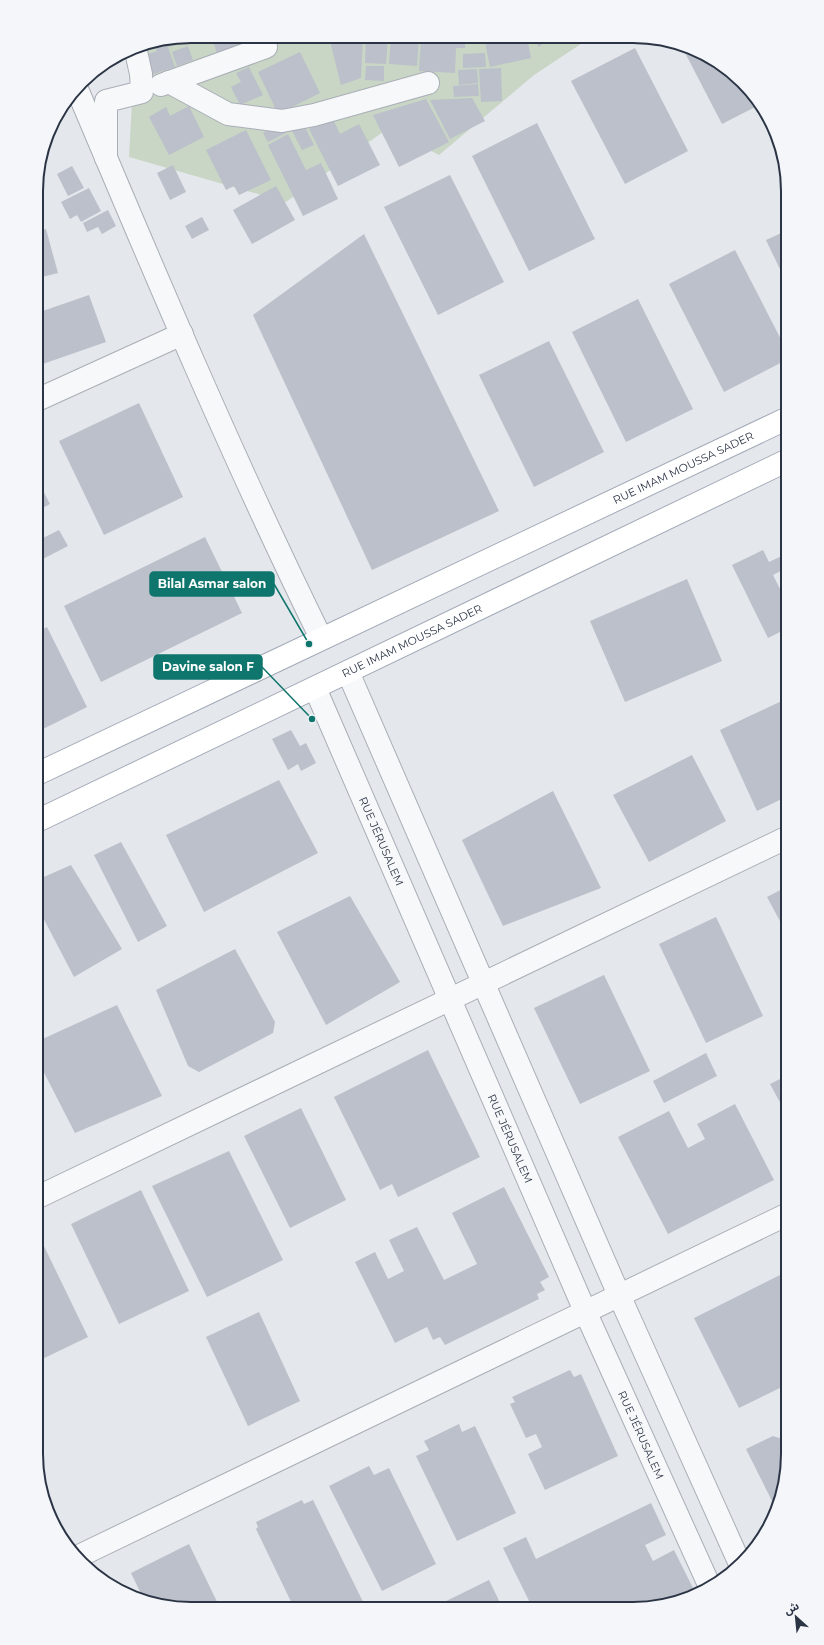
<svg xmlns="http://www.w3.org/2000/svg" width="824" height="1645" viewBox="0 0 824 1645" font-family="Montserrat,'Noto Sans Arabic',sans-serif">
<rect width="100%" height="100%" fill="#e4e7ec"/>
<!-- green -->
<polygon fill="#c9d6c5" points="191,36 590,38 534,75 439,155 387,129 286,202 129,157 135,47"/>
<!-- building -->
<g fill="#bbc0ca">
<polygon points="211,36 256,36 218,56"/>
<polygon points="329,37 363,37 361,78 341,85"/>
<polygon points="366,37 388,37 386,64 365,63"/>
<polygon points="391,37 419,37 417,66 389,64"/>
<polygon points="421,37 465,38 465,48 456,48 455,73 419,71"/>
<polygon points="179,38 180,43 168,47 175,67 150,75 143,56 157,51 154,43"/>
<polygon points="474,38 494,38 494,39 475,42"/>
<polygon points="505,38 527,38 531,58 490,67 485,42"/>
<polygon points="532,38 549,38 539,47"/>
<polygon points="681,45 702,52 735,74 761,104 722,124"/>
<polygon points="188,46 193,60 177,66 172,52"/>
<polygon points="635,48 688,151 625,184 571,81"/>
<polygon points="300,52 320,93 278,114 258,72"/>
<polygon points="485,53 486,67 463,68 463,54"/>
<polygon points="366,66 384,66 384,81 365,80"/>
<polygon points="249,67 263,95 240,105 231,87 241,82 236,73"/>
<polygon points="501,68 502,101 481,102 479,69"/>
<polygon points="477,69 478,83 459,85 458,70"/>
<polygon points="478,84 479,96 454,97 453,86"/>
<polygon points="472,98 485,121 450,139 430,100"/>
<polygon points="426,99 449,142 399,167 373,115"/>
<polygon points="189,106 204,137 169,155 149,117 166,107 170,116"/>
<polygon points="332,117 340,134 359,124 380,165 338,186 309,129"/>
<polygon points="302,121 314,145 302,150 290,127"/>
<polygon points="281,123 286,133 268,142 263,133"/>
<polygon points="537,123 595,239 529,271 472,156"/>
<polygon points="246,130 271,180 239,195 234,186 226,190 206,150"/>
<polygon points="288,134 306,170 321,163 338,199 303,216 268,145"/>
<polygon points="173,165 186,192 170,200 157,173"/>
<polygon points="72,166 84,188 68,196 57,174"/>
<polygon points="450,175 504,282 438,315 384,207"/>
<polygon points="276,186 295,220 252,244 233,210"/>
<polygon points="89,188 101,211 81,222 77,215 70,219 61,202"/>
<polygon points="108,210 116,226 102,234 98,227 87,232 83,223"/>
<polygon points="202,217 209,230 192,239 185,226"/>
<polygon points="46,229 58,273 42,277 37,261 37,231"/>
<polygon points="788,230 788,286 766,240"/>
<polygon points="364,234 499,511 372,570 253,315"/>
<polygon points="735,250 788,353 788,359 724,392 669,284"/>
<polygon points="89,295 106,342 37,366 37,313"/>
<polygon points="638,299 693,409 626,442 572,332"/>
<polygon points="549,341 604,452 534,487 479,375"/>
<polygon points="139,403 183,497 104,535 59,441"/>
<polygon points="37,479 50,504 37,511"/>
<polygon points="59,530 68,546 37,562 37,541"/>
<polygon points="205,537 242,613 101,682 64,606"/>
<polygon points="763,550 769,562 788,553 788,567 773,575 788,605 788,628 768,638 732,565"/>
<polygon points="687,579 722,661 625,702 590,621"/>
<polygon points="47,627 87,707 37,732 37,632"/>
<polygon points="788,698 788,796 757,811 720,730"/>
<polygon points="291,730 300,746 306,743 316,763 301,771 298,764 288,770 272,739"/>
<polygon points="692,755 726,821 649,862 613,795"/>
<polygon points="279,780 318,853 204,912 166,835"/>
<polygon points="553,791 601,888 503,926 462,840"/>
<polygon points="121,842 167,926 138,942 94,855"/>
<polygon points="71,865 122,949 74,977 37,906 37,880"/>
<polygon points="788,886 788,936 767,897"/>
<polygon points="350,896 400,982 326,1025 277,932"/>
<polygon points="716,917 763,1016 706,1043 659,944"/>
<polygon points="235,949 275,1022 273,1033 199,1072 188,1066 156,990"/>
<polygon points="604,975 650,1071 580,1104 534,1008"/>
<polygon points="117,1005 162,1096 75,1133 36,1057 36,1042"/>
<polygon points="428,1050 480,1157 398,1197 392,1184 380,1190 334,1097"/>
<polygon points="706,1053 717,1076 664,1103 653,1081"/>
<polygon points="788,1075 788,1117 770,1084"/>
<polygon points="735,1104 774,1180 668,1234 618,1137 669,1111 688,1148 705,1139 697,1124"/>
<polygon points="301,1108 346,1200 290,1228 244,1136"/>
<polygon points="229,1151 283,1260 207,1297 152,1186"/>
<polygon points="504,1187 549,1277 540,1282 545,1290 537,1294 539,1299 445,1345 440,1337 433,1340 427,1327 395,1343 355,1262 375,1252 388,1279 404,1271 389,1240 417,1227 444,1280 477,1264 452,1213"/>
<polygon points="141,1190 189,1291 119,1324 71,1224"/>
<polygon points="42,1242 88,1337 36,1362 36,1245"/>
<polygon points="788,1271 788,1384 739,1408 694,1318"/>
<polygon points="259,1312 300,1401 248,1426 206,1337"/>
<polygon points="570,1370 574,1377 581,1374 618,1456 545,1490 528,1454 542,1447 536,1434 526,1438 510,1404 515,1402 512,1397"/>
<polygon points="459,1424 462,1432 475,1426 516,1513 457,1541 416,1456 429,1450 424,1441"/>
<polygon points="788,1434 788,1465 777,1511 746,1449 773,1436 779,1438"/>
<polygon points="369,1466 374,1475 389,1468 436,1564 382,1591 329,1486"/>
<polygon points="302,1500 304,1504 313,1500 364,1604 356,1608 294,1608 256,1529 258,1527 256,1522"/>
<polygon points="651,1503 666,1535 645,1545 653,1561 674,1550 696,1594 683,1601 633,1609 533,1609 503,1548 526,1537 536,1559"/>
<polygon points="189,1544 220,1608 170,1608 144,1600 131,1573"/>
<polygon points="489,1580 503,1609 432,1608"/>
</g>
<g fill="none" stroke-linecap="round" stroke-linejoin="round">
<defs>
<g id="minor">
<polyline points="169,82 228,114 282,121 314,115 428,83"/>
<polyline points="161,85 266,47"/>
<polyline points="106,158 106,101 142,92 141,74 135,47"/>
<polyline points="37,400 182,334"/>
<polyline points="36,1198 788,837"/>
<polyline points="77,1557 788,1214"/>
</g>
<g id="tertiary">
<path d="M77,89C155,274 233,459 321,638"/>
<polyline points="348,672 619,1295 740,1564"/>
<path id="s1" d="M315,688L585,1311L710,1587"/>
</g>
<g id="primary">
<path id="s2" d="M37,774L788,418"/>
<path id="s3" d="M37,821L788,460"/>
</g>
</defs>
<!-- minor casing -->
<use href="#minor" stroke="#a9aeb7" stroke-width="24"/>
<!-- tertiary casing -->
<use href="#tertiary" stroke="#a9aeb7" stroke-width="24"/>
<!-- primary casing -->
<use href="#primary" stroke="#a3abb8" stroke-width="24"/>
<!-- minor -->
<use href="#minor" stroke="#f7f8fa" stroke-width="22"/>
<!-- tertiary -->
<use href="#tertiary" stroke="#f7f8fa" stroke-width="22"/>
<!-- primary -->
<use href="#primary" stroke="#fff" stroke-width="22"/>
</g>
<g text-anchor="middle" stroke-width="3.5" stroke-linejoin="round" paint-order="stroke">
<!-- street labels -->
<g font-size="11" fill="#2b3445" stroke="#f4f6f9">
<text dy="4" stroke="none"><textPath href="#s2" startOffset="715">RUE IMAM MOUSSA SADER</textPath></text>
<text dy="4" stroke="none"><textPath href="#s3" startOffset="416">RUE IMAM MOUSSA SADER</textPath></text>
<text dy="4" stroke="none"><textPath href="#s1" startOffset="167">RUE JÉRUSALEM</textPath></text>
<text dy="4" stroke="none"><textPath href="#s1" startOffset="491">RUE JÉRUSALEM</textPath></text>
<text dy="4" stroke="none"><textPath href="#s1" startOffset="815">RUE JÉRUSALEM</textPath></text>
</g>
</g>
<!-- crop -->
<path d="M0 0H824V1645H0ZM191 43H633A148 148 0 0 1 781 191V1454A148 148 0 0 1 633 1602H191A148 148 0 0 1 43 1454V191A148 148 0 0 1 191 43Z" fill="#f4f6f9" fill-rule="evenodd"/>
<path fill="none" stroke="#2b3445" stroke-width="2" d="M191 43H633A148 148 0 0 1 781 191V1454A148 148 0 0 1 633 1602H191A148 148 0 0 1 43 1454V191A148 148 0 0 1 191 43Z"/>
<!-- callouts -->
<path fill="none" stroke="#0f766e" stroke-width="1.5" d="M309 644L274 584M312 719L262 667"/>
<g fill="#0f766e" stroke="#f4f6f9" stroke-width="1.5">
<circle cx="309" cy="644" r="4"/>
<circle cx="312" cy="719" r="4"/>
</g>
<g fill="#0f766e" stroke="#0f766e" stroke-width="1.5">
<rect x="150" y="572" width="124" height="24" rx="4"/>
<rect x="154" y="655" width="108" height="24" rx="4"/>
</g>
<g font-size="12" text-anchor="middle" font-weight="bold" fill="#fff">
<text x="212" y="588">Bilal Asmar salon</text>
<text x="208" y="671">Davine salon F</text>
</g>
<!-- north arrow -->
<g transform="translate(796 1617) rotate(333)" stroke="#f4f6f9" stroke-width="3" paint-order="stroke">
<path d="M0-3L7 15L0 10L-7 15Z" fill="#2b3445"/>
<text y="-6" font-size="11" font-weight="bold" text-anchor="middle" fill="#2b3445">ش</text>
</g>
</svg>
